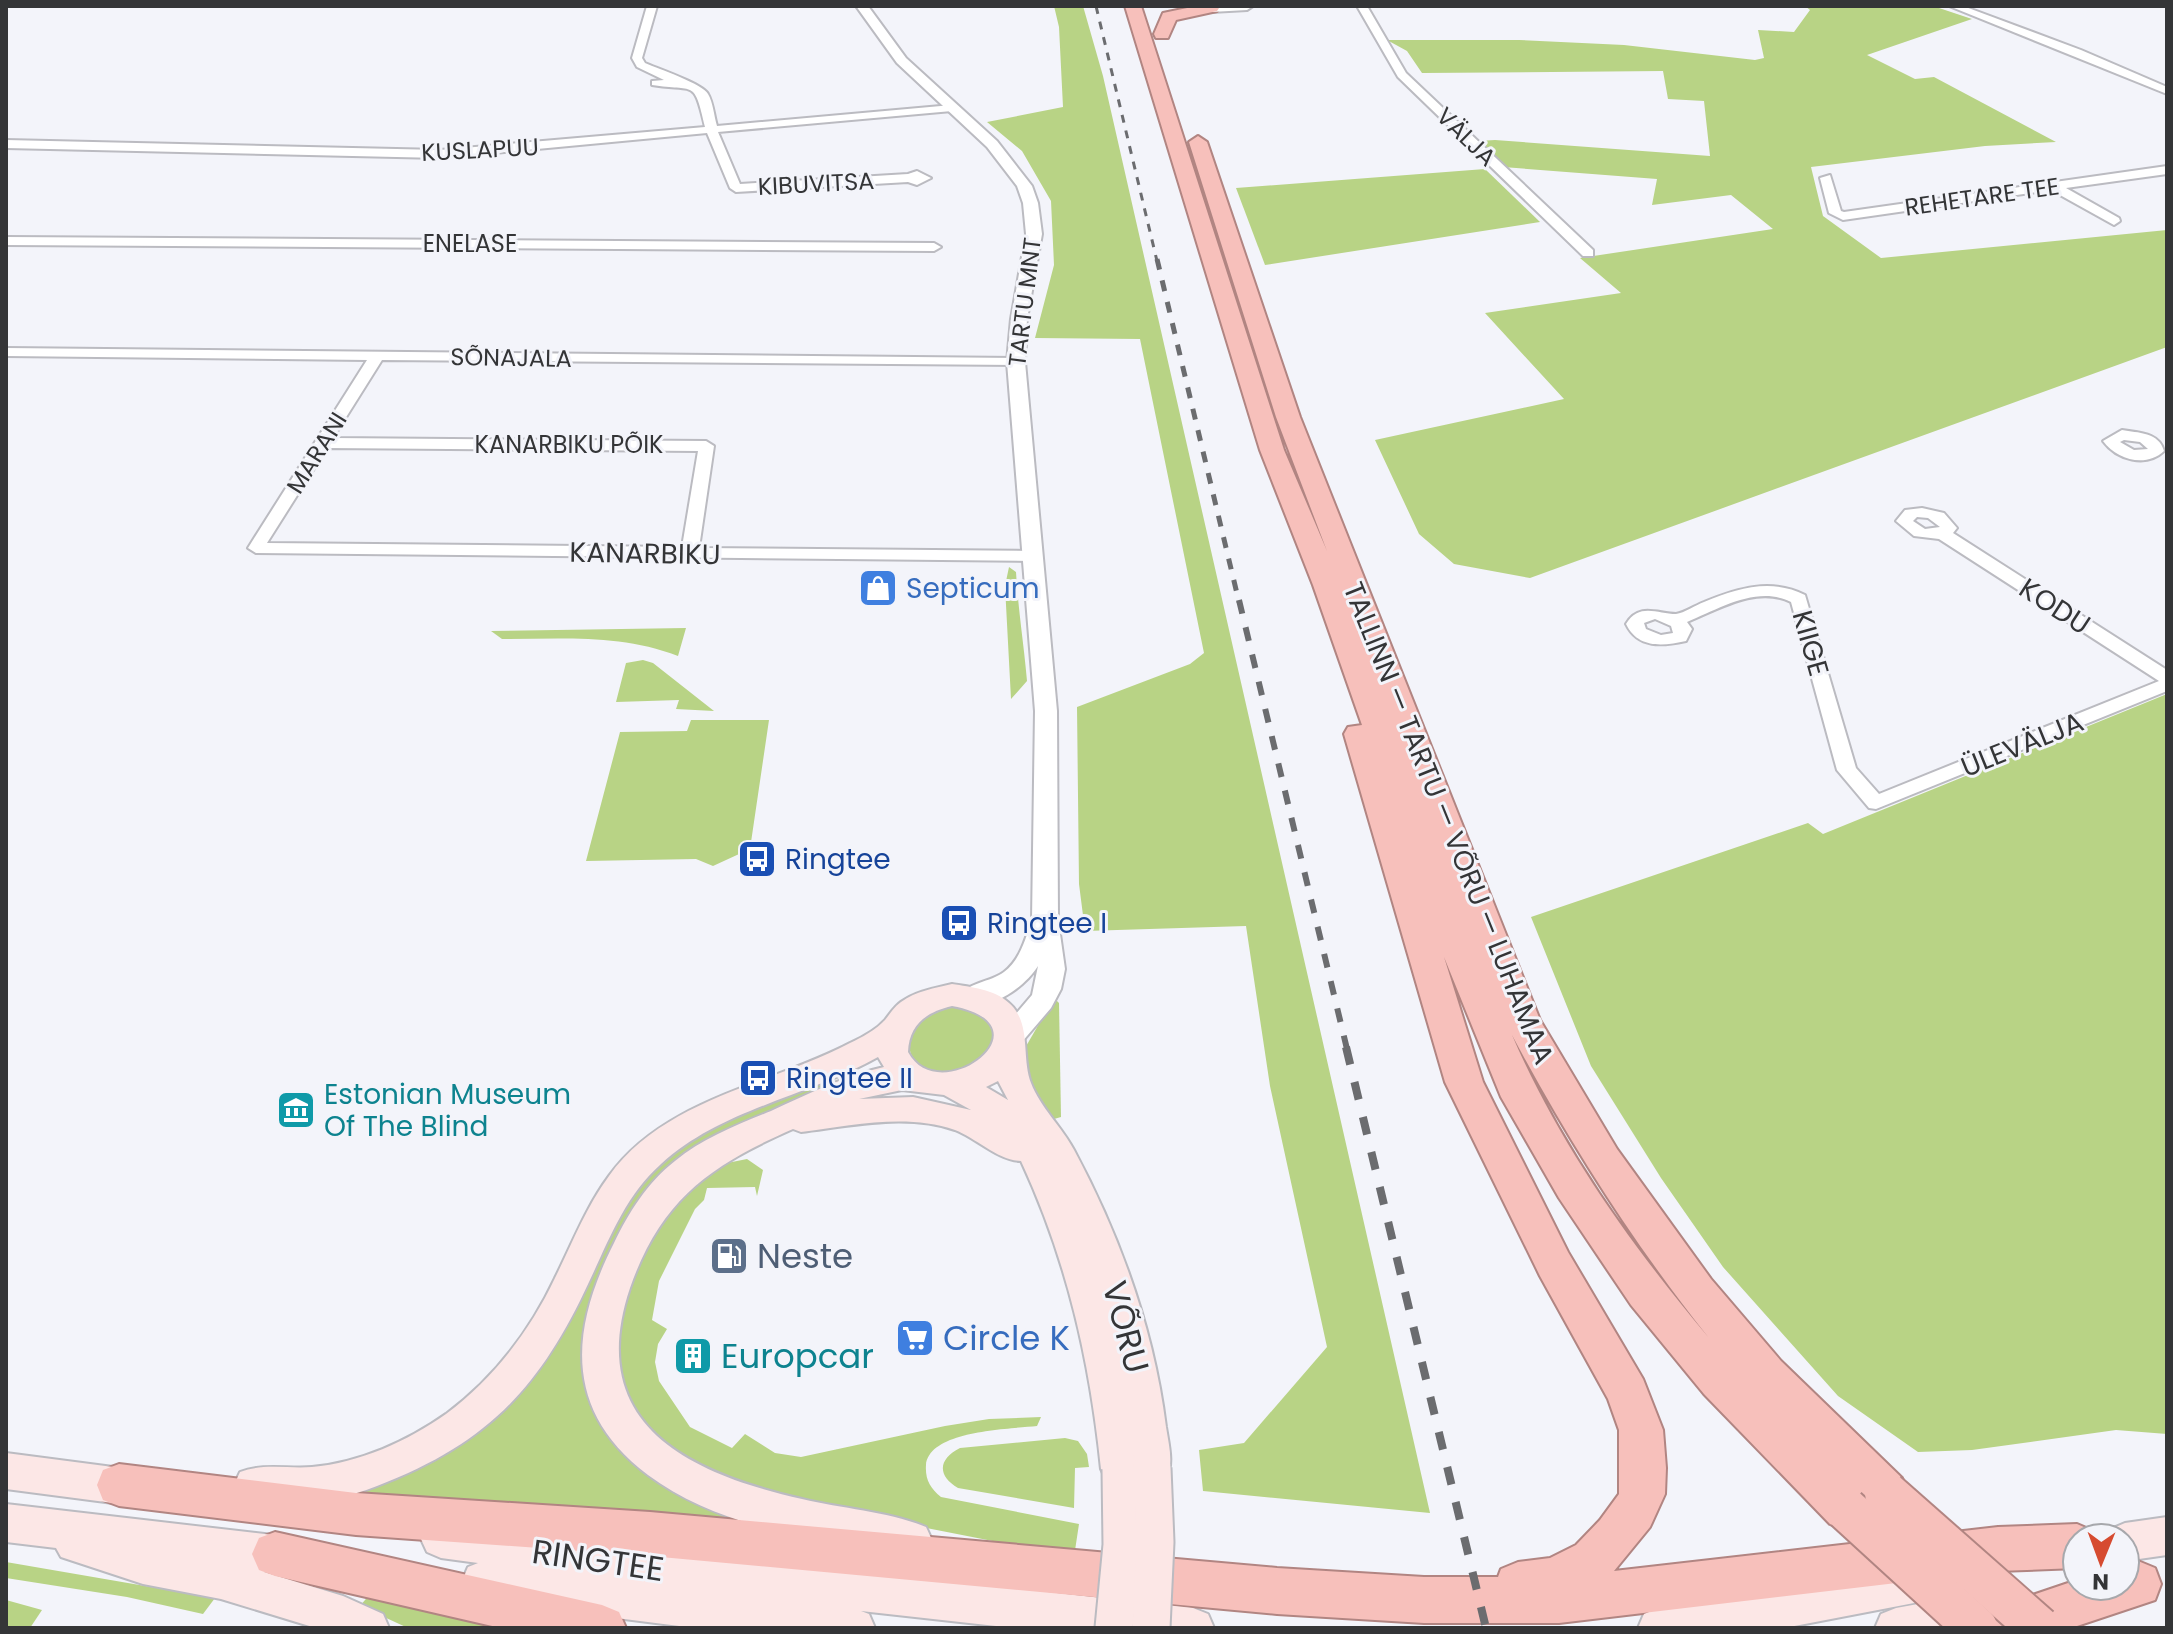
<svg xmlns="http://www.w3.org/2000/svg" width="2173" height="1634" viewBox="0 0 2173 1634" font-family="Poppins,sans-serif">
<rect width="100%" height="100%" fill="#f3f4fa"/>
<!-- green -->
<g fill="#b8d385">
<polygon points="1054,6 1083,6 1103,76 1430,1513 1203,1491 1199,1450 1244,1443 1327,1347 1270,1086 1246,926 1085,931 1079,884 1077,707 1190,664 1204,653 1140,339 1035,338 1054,265 1051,201 1022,151 987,122 1063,107 1059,27"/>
<polygon points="1805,6 1933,6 1972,19 1867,55 1915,79 1934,77 2056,142 1985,146 1811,167 1823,216 1881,258 2167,230 2167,347 1530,578 1454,564 1419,534 1375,440 1564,399 1485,313 1621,293 1580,258 1773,229 1731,195 1652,205 1657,179 1503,167 1478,141 1495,140 1710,156 1704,101 1668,99 1663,71 1422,73 1407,51 1387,40 1519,40 1624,45 1755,60 1764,58 1758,30 1794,32 1810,10"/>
<polygon points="1485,169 1540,222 1265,265 1236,188"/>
<path d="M1009,567L1016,572C1018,609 1024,645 1027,681L1011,699L1005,586Z"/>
<path d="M686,628L678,656C621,634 562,639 502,639L491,631Z"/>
<polygon points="643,660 653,663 714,711 676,709 679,700 616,702 626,663"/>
<polygon points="2167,694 2167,1434 2116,1430 1972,1450 1918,1452 1838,1396 1723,1267 1661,1178 1591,1066 1531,917 1808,823 1823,834"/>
<polygon points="691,720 769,720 750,849 713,866 696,859 586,861 620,732 687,731"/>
<polygon points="1054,998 1059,1003 1061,1117 1054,1119 1027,1082 1025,1048"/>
<path d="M953,1006L967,1007L990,1020L998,1040L975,1068C965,1069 954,1073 944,1072C890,1068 904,1014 953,1006Z"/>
<path d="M833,1080L836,1088C769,1114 699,1132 649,1187L587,1375L739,1513L734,1527L345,1494L409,1474L454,1448L633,1187L668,1154L706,1128Z"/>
<path d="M747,1159L763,1170L757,1196L755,1187L707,1188L704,1200L695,1209L659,1281L652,1320L667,1329L658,1344L655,1362L659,1381L690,1427L732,1448L745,1434L775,1453L801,1457L945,1426L989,1419L1041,1417L1037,1426C1010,1429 929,1430 926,1465C925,1479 930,1488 941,1497L1079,1524L1074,1557L784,1500L700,1470L644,1428L615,1373L617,1320L638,1260L661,1219L688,1188L727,1163Z"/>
<path d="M1065,1438L1078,1441L1087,1454L1089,1467L1075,1468L1074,1508L958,1488C937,1476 938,1459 960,1448Z"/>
<polygon points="6,1562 215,1598 203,1614 127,1597 6,1578"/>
<polygon points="370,1594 522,1628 408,1628 360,1606"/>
<polygon points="6,1600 42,1610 30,1628 6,1628"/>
</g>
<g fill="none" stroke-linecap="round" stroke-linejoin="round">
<defs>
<g id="minor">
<path d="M647,6H657L642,58L645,63C659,69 703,84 708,94C713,102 714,116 717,126L952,105L958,108L952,111L718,132L740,184L908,174L917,171L931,178L917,185L908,182L736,192L730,188L707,133L440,158L6,148V140L440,150L705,127C694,78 695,92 652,85V81L664,80L637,67L632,58Z"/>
<polygon points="1357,6 1367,6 1406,73 1593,250 1593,256 1583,256 1398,77"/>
<polygon points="1949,6 1963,6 2081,50 2167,87 2167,94"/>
<polygon points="2167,166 2167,174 2066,188 2119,218 2120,221 2114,225 2051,190 1843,220 1829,213 1820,178 1830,175 1841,211 1844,212"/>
<polygon points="6,237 934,243 941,247 934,251 6,245"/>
<path d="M6,348L1016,358L1021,359V365L382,360L333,438L706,441L714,446L699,548L1033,551L1041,556L1033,561L256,553L248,548L367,360L6,356ZM327,448L698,451L682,547L267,543Z"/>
<path d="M2122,430C2138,433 2159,432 2164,451C2146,468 2117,460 2103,441ZM2124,440L2140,442L2148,449L2134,450L2120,442Z"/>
<path d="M1922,508L1944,513L1957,528L1953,533L2167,670V691L1876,809L1869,808L1837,770L1791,602C1757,585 1719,609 1687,622L1692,629L1686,641C1663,646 1638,649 1626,624C1639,602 1658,614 1676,614C1684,613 1696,605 1704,602C1738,588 1771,578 1805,595L1856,768L1879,794L2159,681L1939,539L1914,536L1896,521L1905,510ZM1917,517L1928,518L1940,527L1925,529L1913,521ZM1655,619L1671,626L1673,633L1661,635L1646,629L1644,623Z"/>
</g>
<g id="tertiary">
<path d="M856,6H868L906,58L997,141L1032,186L1038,203L1042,234L1027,319L1025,362L1057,711L1058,920L1065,969L1061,989L1051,1008L1021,1043L1011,1046L1001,1043L997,1036L1032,995L1038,966C1024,988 989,1012 963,1004L959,997C966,983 991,982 1004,972C1021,959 1025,939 1032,920L1035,711L1007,362L1011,319L1026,234L1023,203L1017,186L987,147L897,63Z"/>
<polygon points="1206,6 1253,6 1247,10 1211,12 1207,11"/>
</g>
<g id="secondary">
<path d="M952,984C971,987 994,989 1009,1003C1032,1023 1021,1057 1031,1083C1040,1107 1062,1127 1074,1150C1120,1236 1154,1330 1166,1427C1169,1446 1174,1463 1166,1481L1152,1486L1137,1477L1135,1482L1121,1487L1107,1482L1101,1469C1090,1361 1067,1260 1021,1161C999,1161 976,1138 955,1130C906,1113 850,1126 801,1132L793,1129C711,1165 661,1199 630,1288C584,1424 688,1473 802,1499C843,1509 887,1511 926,1527L932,1540L926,1553L912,1559C825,1541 722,1530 648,1475C563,1411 570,1330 614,1243C629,1212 647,1183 675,1161C703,1138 737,1125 771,1111C808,1094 844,1076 884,1067L878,1057C809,1096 721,1109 661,1164C625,1196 609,1240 589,1282C540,1388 487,1444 377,1486C335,1502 283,1514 240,1498L234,1485L240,1472C263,1463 288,1469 312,1467C359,1463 408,1441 446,1414C493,1379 530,1331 555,1278C572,1244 586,1207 609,1176C664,1099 770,1085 850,1043C861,1038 877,1029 885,1020C890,1014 894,1007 901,1002C916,991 935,988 952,984ZM952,1006C1055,1025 939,1111 908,1052C909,1025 926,1012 952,1006ZM998,1081L1008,1100L986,1087ZM902,1090L944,1095L971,1110L913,1097L859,1099Z"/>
<polygon points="6,1453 136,1470 150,1475 156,1488 150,1501 136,1506 6,1489"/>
<polygon points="6,1504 290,1537 304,1542 310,1556 304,1570 290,1575 264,1572 343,1596 383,1614 389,1628 316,1628 221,1599 143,1584 61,1557 56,1548 6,1542"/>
<polygon points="2167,1517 2167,1555 2125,1561 2125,1538 2107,1538 2111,1529 2125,1523"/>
<polygon points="441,1520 694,1553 1193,1608 1208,1614 1214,1628 1014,1628 861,1611 869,1614 875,1628 695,1628 482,1601 468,1595 462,1581 468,1567 478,1563 441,1558 427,1552 421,1539 427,1526"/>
<polygon points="1935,1559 1949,1565 1955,1579 1949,1593 1935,1599 1784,1628 1638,1628 1644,1614 1659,1608"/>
<polygon points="1973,1594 1988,1600 1994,1614 1988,1628 1875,1628 1881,1614 1896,1608"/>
</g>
<g id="trunk">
<path d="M1125,6H1141L1284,450L1327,551L1276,417L1189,142L1198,136L1207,142L1300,417L1540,1020L1617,1149L1711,1279L1781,1361L1902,1478L1909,1493L1902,1508L1886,1514L1867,1504L1869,1509L1862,1524L1846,1530L1830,1524L1704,1394L1631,1305L1559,1198L1501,1097L1444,957L1483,1082L1568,1252L1643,1379L1663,1430L1666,1468L1665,1494L1650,1527L1614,1571L1998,1527L2077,1524L2093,1531L2097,1538H2077V1568L1998,1571L1559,1623H1424L1277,1614L650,1556L356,1535L119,1506L103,1500L97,1485L103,1470L119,1464L356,1493L650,1512L1277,1568L1424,1577H1498L1501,1569L1518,1562L1550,1558L1576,1545L1600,1520L1619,1494V1430L1608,1399L1540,1276L1445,1082L1344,734L1348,727L1362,725L1313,585L1260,450ZM1512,1035C1569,1142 1633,1243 1709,1338C1631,1245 1560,1146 1512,1035Z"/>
<polygon points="1197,6 1219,8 1217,11 1176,20 1168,38 1156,38 1154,34 1163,13"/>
<polygon points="275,1532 602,1605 619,1612 626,1628 501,1628 275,1576 259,1570 252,1554 259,1538"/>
<polygon points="2138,1561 2155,1568 2161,1584 2155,1600 2071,1628 1975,1628 1982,1612 2077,1580 2077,1586 2125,1586 2125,1566"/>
</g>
</defs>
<!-- minor casing -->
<use href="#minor" stroke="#bbbbc1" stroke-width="4"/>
<!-- tertiary casing -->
<use href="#tertiary" stroke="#bbbbc1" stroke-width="4"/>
<!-- secondary casing -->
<use href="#secondary" stroke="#bbbbc1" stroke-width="4"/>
<!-- trunk casing -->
<use href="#trunk" stroke="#b18582" stroke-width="4"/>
<!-- minor -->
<use href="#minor" fill="#fff" fill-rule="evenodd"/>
<!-- tertiary -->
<use href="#tertiary" fill="#fff" fill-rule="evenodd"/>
<!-- secondary -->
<use href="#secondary" fill="#fce7e6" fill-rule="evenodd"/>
<!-- trunk -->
<use href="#trunk" fill="#f7c0bb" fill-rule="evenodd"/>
<!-- rail-far3 -->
<polyline stroke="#6b6c6f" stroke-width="3" stroke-dasharray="8 8" stroke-linecap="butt" points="1096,6 1157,261"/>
<!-- rail-far2 -->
<polyline stroke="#6b6c6f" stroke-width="5" stroke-dasharray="11 11" stroke-linecap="butt" points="1157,259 1239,602"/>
<!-- rail-far1 -->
<polyline stroke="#6b6c6f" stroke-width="6" stroke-dasharray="14 14" stroke-linecap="butt" points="1239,600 1347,1049"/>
<!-- rail -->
<polyline stroke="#6b6c6f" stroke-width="8" stroke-dasharray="18 18" stroke-linecap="butt" points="1346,1047 1486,1628"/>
<defs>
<g id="secondary-bridge">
<polyline points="1114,1628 1122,1545 1121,1469"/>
<polyline points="1151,1628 1155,1542 1152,1468"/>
</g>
<g id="trunk-bridge">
<polyline points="1886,1493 2039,1628"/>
<polyline points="1846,1509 1976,1628"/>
</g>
</defs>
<!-- secondary-bridge casing -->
<use href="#secondary-bridge" stroke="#bbbbc1" stroke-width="41" stroke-linecap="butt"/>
<!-- trunk-bridge casing -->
<use href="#trunk-bridge" stroke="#b18582" stroke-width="46" stroke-linecap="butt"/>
<!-- secondary-bridge -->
<use href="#secondary-bridge" stroke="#fce7e6" stroke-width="37"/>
<!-- trunk-bridge -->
<use href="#trunk-bridge" stroke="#f7c0bb" stroke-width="42"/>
</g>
<!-- icons -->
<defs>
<symbol id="shop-square" viewBox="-11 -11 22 22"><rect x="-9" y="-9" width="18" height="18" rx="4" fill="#3f7fe0" stroke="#f3f4fa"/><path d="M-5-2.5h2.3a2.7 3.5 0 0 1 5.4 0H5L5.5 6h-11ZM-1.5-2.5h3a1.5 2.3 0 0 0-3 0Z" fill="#fff"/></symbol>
<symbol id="bus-square" viewBox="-11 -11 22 22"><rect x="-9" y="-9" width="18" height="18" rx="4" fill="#1a4fb4" stroke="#f3f4fa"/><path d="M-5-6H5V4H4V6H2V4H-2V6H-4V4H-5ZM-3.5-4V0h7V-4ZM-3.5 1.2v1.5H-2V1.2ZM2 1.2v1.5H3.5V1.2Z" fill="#fff"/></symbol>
<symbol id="museum-square" viewBox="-11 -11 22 22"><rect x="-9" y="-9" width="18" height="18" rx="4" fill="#0f9aa8" stroke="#f3f4fa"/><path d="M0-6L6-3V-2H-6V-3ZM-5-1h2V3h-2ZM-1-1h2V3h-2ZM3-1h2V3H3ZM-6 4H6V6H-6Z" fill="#fff"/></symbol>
<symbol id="fuel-square" viewBox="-11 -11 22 22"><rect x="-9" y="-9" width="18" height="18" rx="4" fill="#5c6f8a" stroke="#f3f4fa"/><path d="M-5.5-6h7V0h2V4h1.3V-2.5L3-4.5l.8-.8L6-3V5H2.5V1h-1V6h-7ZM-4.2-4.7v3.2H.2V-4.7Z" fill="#fff"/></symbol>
<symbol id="supermarket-square" viewBox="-11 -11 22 22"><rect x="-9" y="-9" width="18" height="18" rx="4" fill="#3f7fe0" stroke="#f3f4fa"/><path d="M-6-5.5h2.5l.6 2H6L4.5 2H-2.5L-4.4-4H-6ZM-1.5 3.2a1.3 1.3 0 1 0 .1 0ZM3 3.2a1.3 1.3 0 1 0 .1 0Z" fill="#fff"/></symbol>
<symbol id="building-square" viewBox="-11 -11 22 22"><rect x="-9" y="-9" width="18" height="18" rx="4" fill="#0f9aa8" stroke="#f3f4fa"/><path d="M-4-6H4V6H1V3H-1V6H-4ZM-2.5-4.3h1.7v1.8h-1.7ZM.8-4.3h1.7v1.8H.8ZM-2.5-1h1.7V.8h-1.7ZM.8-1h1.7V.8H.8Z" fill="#fff"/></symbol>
</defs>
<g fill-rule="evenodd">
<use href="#shop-square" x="856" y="566" width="44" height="44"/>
<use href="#bus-square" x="735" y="837" width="44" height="44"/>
<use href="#bus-square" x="937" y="901" width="44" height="44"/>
<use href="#bus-square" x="736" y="1056" width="44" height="44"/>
<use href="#museum-square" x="274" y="1088" width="44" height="44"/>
<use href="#fuel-square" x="707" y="1234" width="44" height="44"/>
<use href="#supermarket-square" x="893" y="1316" width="44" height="44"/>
<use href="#building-square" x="671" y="1334" width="44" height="44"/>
</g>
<g text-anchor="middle" stroke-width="6" stroke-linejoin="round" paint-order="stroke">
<!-- far-street labels -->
<g font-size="24" fill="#343537" stroke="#f3f4fa">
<text transform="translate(1466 137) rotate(44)" y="8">VÄLJA</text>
<text transform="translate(480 150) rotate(-3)" y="8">KUSLAPUU</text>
<text transform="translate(816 184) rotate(-3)" y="8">KIBUVITSA</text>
<text transform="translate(1982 197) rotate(-8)" y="8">REHETARE TEE</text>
<text x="470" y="252">ENELASE</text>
<text transform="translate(1025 302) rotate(-83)" y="8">TARTU MNT</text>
<text transform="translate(511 358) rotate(1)" y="8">SÕNAJALA</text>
<text x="569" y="453">KANARBIKU PÕIK</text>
<text transform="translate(317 453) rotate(-58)" y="8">MARANI</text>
</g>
<!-- street labels -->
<g font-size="28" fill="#343537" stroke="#f3f4fa">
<text transform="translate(645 553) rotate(1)" y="10">KANARBIKU</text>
<text transform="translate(2055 606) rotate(33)" y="10">KODU</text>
<text transform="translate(1811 643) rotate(74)" y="10">KIIGE</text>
<text transform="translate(2022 744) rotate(-22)" y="10">ÜLEVÄLJA</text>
<text transform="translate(1449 823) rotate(68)" y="10">TALLINN — TARTU — VÕRU — LUHAMAA</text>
</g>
<!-- shop labels -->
<g font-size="28" fill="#366cbe" stroke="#f3f4fa" text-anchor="start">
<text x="906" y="598">Septicum</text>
</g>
<!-- transit labels -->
<g font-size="28" fill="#164399" stroke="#f3f4fa" text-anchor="start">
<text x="785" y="869">Ringtee</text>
<text x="987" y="933">Ringtee I</text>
<text x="786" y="1088">Ringtee II</text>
</g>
<!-- culture labels -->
<g font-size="28" fill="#0d838f" stroke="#f3f4fa" text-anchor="start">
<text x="324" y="1104">Estonian Museum<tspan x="324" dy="32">Of The Blind</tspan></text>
</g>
<!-- near-service labels -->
<g font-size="34" fill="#4e5e75" stroke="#f3f4fa" text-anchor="start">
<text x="757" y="1268">Neste</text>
</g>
<!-- near-street labels -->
<g font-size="34" fill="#343537" stroke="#f3f4fa">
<text transform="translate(1126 1327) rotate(75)" y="12">VÕRU</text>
<text transform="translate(598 1560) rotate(8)" y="12">RINGTEE</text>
</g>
<!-- near-shop labels -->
<g font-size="34" fill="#366cbe" stroke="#f3f4fa" text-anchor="start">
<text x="943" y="1350">Circle K</text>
</g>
<!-- near-culture labels -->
<g font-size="34" fill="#0d838f" stroke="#f3f4fa" text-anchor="start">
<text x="721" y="1368">Europcar</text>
</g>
</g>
<!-- border -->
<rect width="2173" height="1634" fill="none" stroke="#343537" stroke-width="16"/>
<!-- north arrow -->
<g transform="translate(2101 1562) rotate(181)"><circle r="38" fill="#f3f4fa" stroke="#a7a8ac" stroke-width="2"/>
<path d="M0-6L14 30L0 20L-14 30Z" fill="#d64b30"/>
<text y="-12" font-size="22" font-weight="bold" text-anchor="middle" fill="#343537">N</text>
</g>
</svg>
